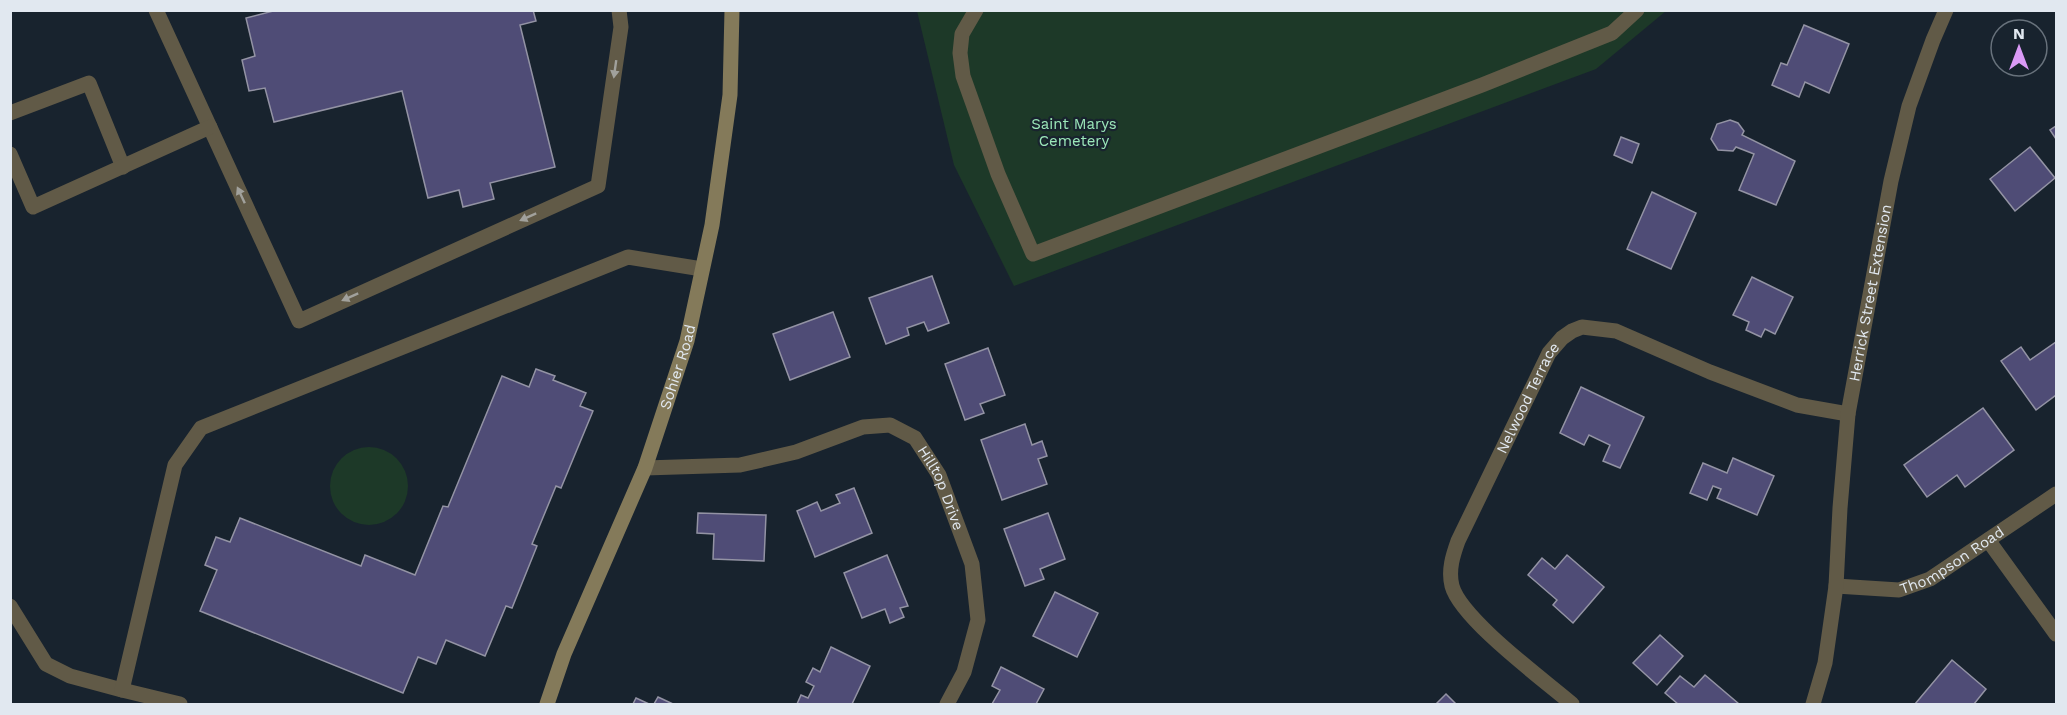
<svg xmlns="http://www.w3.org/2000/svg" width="2067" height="715" viewBox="0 0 2067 715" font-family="'Work Sans',sans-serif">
<rect width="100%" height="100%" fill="#18232e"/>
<!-- green -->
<g fill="#1d3928">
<polygon points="917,11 1666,11 1596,69 1014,286 954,165"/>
<circle cx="369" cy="486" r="39"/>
</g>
<!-- building -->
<g fill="#4f4c76" stroke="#9393a4" stroke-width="1.5">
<polygon points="277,10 533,10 536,21 520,25 555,167 490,183 494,199 463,207 459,190 428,198 402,91 274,122 265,88 249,91 242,60 255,56 246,18"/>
<polygon points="1804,25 1849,44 1829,93 1805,82 1799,97 1772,85 1781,63 1787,65"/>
<polygon points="1730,120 1738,123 1744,131 1742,135 1795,161 1776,205 1739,190 1754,154 1736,147 1733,151 1718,150 1711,139 1717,124"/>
<polygon points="2056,126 2056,139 2050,130"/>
<polygon points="1621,137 1639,144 1632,163 1614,155"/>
<polygon points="2030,147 2055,178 2015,211 1990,179"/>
<polygon points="1652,192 1696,213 1671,269 1627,249"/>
<polygon points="932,276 949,323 928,331 924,322 907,328 909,335 886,344 869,298"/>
<polygon points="1752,277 1793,297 1775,334 1765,329 1761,337 1746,330 1749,322 1733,315"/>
<polygon points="833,312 850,357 790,380 773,334"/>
<polygon points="2056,342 2056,395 2036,410 2001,361 2021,347 2030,360"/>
<polygon points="988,348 1005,395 980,404 984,413 965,420 945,364"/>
<polygon points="536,369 555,376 553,380 586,393 580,406 593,411 561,488 556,486 532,544 537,546 512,608 506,606 485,656 446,640 436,664 418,657 403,693 200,611 217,570 205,565 216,537 230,542 240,518 361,566 365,555 415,575 443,506 448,507 502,376 529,387"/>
<polygon points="1581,387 1644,417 1620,468 1603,461 1610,445 1589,435 1584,445 1560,433"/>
<polygon points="1983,408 2014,450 1965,487 1957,475 1927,497 1904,465"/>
<polygon points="1025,424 1032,445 1042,441 1047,456 1038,459 1047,484 1002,500 981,440"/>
<polygon points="1733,458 1774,476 1757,515 1717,498 1721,489 1713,486 1707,500 1690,493 1703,463 1727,473"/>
<polygon points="854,488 872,533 815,557 797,511 817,502 821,511 840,503 836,495"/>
<polygon points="698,513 766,515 764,561 713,559 714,534 697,533"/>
<polygon points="1048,513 1065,559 1040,569 1044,579 1025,586 1004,529"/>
<polygon points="887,555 908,606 900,608 904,617 890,623 885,609 862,618 844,573"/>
<polygon points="1567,555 1604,587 1573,623 1553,605 1557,600 1528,575 1542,558 1555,569"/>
<polygon points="1055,592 1098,613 1077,657 1033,636"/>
<polygon points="1660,635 1683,656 1657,685 1633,663"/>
<polygon points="831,647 870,666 852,704 797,704 801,695 808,698 814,686 806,682 813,668 820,672"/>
<polygon points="1952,660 1986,689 1974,704 1915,704"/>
<polygon points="1001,667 1044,689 1036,704 992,704 1000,690 992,686"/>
<polygon points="1705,675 1739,704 1678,704 1665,693 1680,676 1694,687"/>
<polygon points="1446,694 1456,704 1436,704"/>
<polygon points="658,697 673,704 654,704"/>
<polygon points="636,698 649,704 633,704"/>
</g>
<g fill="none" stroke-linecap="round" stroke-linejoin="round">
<!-- service -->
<g stroke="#615a47" stroke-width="15">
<polyline points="156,10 299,321 598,186 621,27 619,10"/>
<polyline points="976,10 962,34 960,53 963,76 998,174 1033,254 1482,85 1612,33 1637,10"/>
<polyline points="10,113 89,83 123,167"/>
<polyline points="10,154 33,207 210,127"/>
<polyline points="10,606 46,664 70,676 122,690"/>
<polyline points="180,704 122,690 175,465 201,428 628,257 702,269"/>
</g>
<!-- minor -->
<g stroke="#615a47" stroke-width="15">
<path id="s1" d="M645,468L740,465L796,452L863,427L890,425L915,438L939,475L972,564L978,620L964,672L947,704"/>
<polyline points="1988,540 2056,634"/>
<path id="s2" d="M1836,586L1899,590L1930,579L2056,494"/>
<path id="s3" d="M1572,704C1544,680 1461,619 1452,586C1448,570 1453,555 1458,541L1549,353L1562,338L1572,331L1582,327L1616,331L1710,372L1797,405L1848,414"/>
</g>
<!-- tertiary -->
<path stroke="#615a47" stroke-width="15" id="s4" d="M1813,704L1825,663L1836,586L1840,508L1848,414L1891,181L1909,106L1933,40L1946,10"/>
<!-- secondary -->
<path stroke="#847a5a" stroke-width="15" id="s5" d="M547,704L564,654L645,468L687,341L712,225L730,95L732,10"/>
</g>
<!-- one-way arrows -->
<defs><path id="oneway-solid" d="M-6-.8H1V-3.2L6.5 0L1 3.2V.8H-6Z" transform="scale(1.5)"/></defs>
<g fill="#a1a19c">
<use href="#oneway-solid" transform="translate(615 69) rotate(98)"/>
<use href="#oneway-solid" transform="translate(241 195) rotate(-115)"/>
<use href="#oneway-solid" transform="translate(528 217) rotate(156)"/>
<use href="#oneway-solid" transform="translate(350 297) rotate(156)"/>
</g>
<g text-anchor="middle" stroke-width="4.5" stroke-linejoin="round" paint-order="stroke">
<!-- park labels -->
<g font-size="15" fill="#9ce8ba" stroke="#18232e">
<text x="1074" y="129">Saint Marys<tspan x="1074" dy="17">Cemetery</tspan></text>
</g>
<!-- street labels -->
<g font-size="15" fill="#e1e8f0" stroke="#18232e">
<text dy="5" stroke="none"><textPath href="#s4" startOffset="416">Herrick Street Extension</textPath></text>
<text dy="5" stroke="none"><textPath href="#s5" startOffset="362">Sohier Road</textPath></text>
<text dy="5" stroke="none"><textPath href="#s3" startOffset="375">Nelwood Terrace</textPath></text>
<text dy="5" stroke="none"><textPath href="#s1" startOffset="336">Hilltop Drive</textPath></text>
<text dy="5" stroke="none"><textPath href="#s2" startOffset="124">Thompson Road</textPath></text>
</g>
</g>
<!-- border -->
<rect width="2067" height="715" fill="none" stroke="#e1e8f0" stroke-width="24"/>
<!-- north arrow -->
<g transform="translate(2019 48)"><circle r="28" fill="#18232e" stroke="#68727c" stroke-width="1.5"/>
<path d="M0-4.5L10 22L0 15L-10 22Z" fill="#da9af6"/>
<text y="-9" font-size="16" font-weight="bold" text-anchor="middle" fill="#e1e8f0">N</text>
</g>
</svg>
